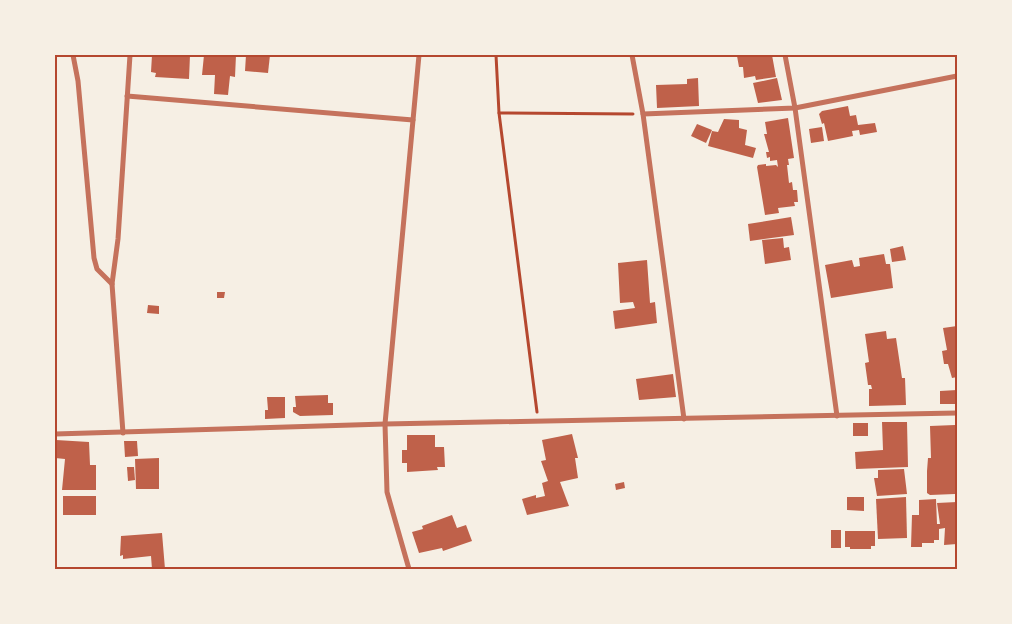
<svg xmlns="http://www.w3.org/2000/svg" width="1012" height="624" viewBox="0 0 1012 624" font-family="Figtree,sans-serif">
<rect width="100%" height="100%" fill="#f6efe4"/>
<!-- building -->
<g fill="#bf614a">
<polygon points="152,55 190,55 189,79 155,77 156,73 151,72"/>
<polygon points="204,55 236,55 235,77 230,76 228,95 214,94 215,75 202,75"/>
<polygon points="246,55 270,55 268,73 245,71"/>
<polygon points="772,55 776,77 756,80 755,76 744,78 743,67 739,67 737,56"/>
<polygon points="698,78 699,106 657,108 656,85 687,84 687,79"/>
<polygon points="777,78 782,100 758,103 753,83"/>
<polygon points="848,106 850,116 856,115 858,125 875,123 877,132 860,135 859,130 852,131 853,136 828,141 824,123 822,124 819,114 822,111"/>
<polygon points="788,118 794,158 788,159 789,165 787,165 789,183 792,182 793,190 797,190 798,202 794,202 795,206 778,208 779,213 765,215 757,167 758,165 766,164 766,166 776,165 778,167 777,160 770,161 770,157 767,158 766,152 769,152 764,134 767,134 765,122"/>
<polygon points="724,119 739,120 739,128 747,130 745,145 756,148 753,158 708,146 712,131 718,132"/>
<polygon points="697,124 712,130 706,143 691,136"/>
<polygon points="822,127 824,141 811,143 809,129"/>
<polygon points="791,217 794,235 750,241 748,224"/>
<polygon points="783,238 784,248 789,247 791,260 765,264 762,240"/>
<polygon points="903,246 906,260 892,262 890,249"/>
<polygon points="884,254 886,264 890,264 893,288 831,298 825,265 852,260 854,267 860,266 859,258"/>
<polygon points="647,260 650,303 655,302 657,323 615,329 613,311 635,308 633,302 620,303 618,263"/>
<polygon points="217,292 225,292 224,298 217,298"/>
<polygon points="148,305 159,306 159,314 147,313"/>
<polygon points="957,326 957,377 952,378 948,364 944,364 942,351 947,350 943,328"/>
<polygon points="886,331 887,339 896,338 902,378 905,378 906,405 869,406 869,389 872,389 871,385 868,385 865,363 869,362 865,334"/>
<polygon points="673,374 676,397 639,400 636,379"/>
<polygon points="957,390 957,404 940,404 940,391"/>
<polygon points="328,395 328,403 333,403 333,415 300,416 293,412 293,407 296,407 295,396"/>
<polygon points="267,397 285,397 285,418 265,419 265,410 268,410"/>
<polygon points="882,422 907,422 908,467 856,469 855,452 883,450"/>
<rect x="853" y="423" width="15" height="13"/>
<polygon points="955,425 955,494 930,495 927,493 927,471 928,458 931,458 930,426"/>
<polygon points="572,434 578,458 575,458 578,478 560,482 569,506 527,515 522,499 536,495 536,498 545,496 542,483 548,481 541,461 546,460 542,440"/>
<polygon points="407,435 435,435 435,447 444,447 445,467 437,467 438,470 407,472 407,463 402,463 402,450 407,450"/>
<polygon points="56,440 89,442 90,465 96,465 96,490 62,490 65,459 55,458"/>
<polygon points="124,441 137,441 138,456 125,457"/>
<polygon points="159,458 159,489 136,489 135,459"/>
<polygon points="127,467 134,467 135,480 128,481"/>
<polygon points="904,469 907,494 877,496 874,478 878,478 878,470"/>
<polygon points="624,482 625,488 616,490 615,484"/>
<rect x="63" y="496" width="33" height="19"/>
<polygon points="847,497 864,497 864,511 847,510"/>
<polygon points="906,497 907,538 878,539 876,499"/>
<polygon points="936,499 937,524 940,524 937,503 957,502 957,544 944,545 945,528 939,529 939,540 934,540 934,543 922,543 922,547 911,547 912,515 919,515 919,500"/>
<polygon points="452,515 457,528 466,525 472,541 443,551 442,548 419,553 412,532 423,529 422,526"/>
<rect x="831" y="530" width="10" height="18"/>
<polygon points="845,531 875,531 875,546 871,546 871,549 850,549 850,547 845,547"/>
<polygon points="162,533 165,569 152,569 151,556 123,559 123,555 120,556 121,536"/>
</g>
<g fill="none" stroke-linecap="round" stroke-linejoin="round">
<!-- path -->
<g stroke="#b5482f" stroke-width="3">
<polyline points="496,55 499,113 537,412"/>
<polyline points="499,113 633,114"/>
</g>
<!-- minor -->
<g stroke="#c5725c" stroke-width="5">
<polyline points="73,55 78,81 94,258 97,269 112,284"/>
<polyline points="632,55 643,114 684,419"/>
<polyline points="785,55 795,108 837,416"/>
<polyline points="127,96 413,120"/>
<polyline points="643,114 795,108 957,76"/>
<polyline points="123,433 112,284 118,239 130,55"/>
<polyline points="55,434 385,424 957,413"/>
<polyline points="409,569 387,492 385,424 419,55"/>
</g>
</g>
<!-- border -->
<rect width="1012" height="624" fill="none" stroke="#f6efe4" stroke-width="112"/>
<rect x="56" y="56" width="900" height="512" fill="none" stroke="#b5482f" stroke-width="2"/>
</svg>
